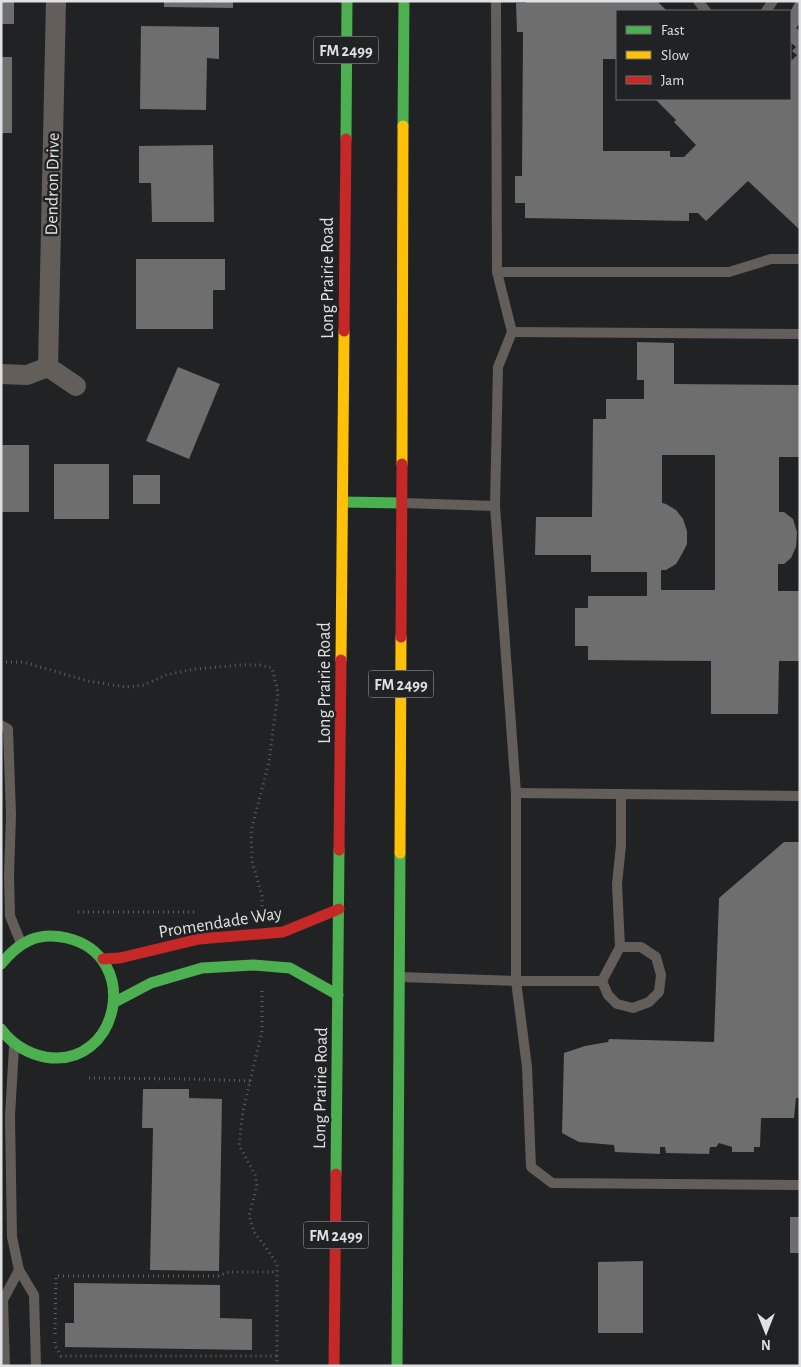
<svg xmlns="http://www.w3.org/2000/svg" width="801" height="1367" viewBox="0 0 801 1367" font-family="'Alegreya Sans',sans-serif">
<rect width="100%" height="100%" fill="#212223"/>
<!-- building -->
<g fill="#6f6e6f" fill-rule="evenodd">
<rect x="1" y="1" width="13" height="23"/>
<polygon points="164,1 233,1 233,8 164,7"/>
<polygon points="526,1 657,1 667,11 617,11 617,59 603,59 603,151 670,151 670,157 684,157 696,145 674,122 676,120 655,99 790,99 790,62 797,55 792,51 796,47 790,42 790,12 796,1 800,1 800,23 796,28 800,31 800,230 748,181 706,221 698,213 689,213 689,221 525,218 525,203 515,203 515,176 522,176 523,32 517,32 516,3 526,3"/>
<polygon points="141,26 219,27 219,59 207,58 206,110 140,109"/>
<rect x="1" y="57" width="11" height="76"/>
<polygon points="213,145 214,222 152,222 151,183 139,183 139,146"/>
<polygon points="136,259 225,259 225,290 213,290 213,329 136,329"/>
<path d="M637,342L674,343V384L800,385V457H779V512H784L793,519L797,532L796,547L791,558L784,564H778V591H800V661H779L778,714H711V661L588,660V646H575V608H588V596H647V572H591V555H535L536,517H592L593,419H606V399H644V380H637ZM662,455H715V590H661V570H666L676,564L682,554L687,544V531L683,519L676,510L666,504L662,503Z"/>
<polygon points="178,367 220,384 189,459 146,441"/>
<rect x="1" y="445" width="28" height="67"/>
<rect x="54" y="464" width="55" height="55"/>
<rect x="133" y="475" width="27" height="29"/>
<polygon points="784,842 800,842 800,1098 796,1098 794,1118 761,1118 760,1147 754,1147 754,1152 732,1152 732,1147 719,1143 716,1147 710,1147 709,1154 666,1153 665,1147 660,1147 660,1154 615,1152 614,1145 579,1142 562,1133 564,1053 585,1046 608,1042 609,1039 714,1042 719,898"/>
<polygon points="143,1089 189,1089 189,1098 222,1099 219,1271 150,1270 153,1128 142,1128"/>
<rect x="790" y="1217" width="10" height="36"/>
<polygon points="643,1261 643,1333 598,1333 598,1262"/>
<polygon points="74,1283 220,1285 220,1318 252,1319 252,1350 65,1347 65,1323 74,1323"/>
</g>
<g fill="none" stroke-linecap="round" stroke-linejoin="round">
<!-- path -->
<g stroke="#63605e" stroke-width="3" stroke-dasharray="1 4" stroke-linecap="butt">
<polyline points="1,662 23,662 88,681 126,687 144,685 166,675 195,669 241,665 260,665 272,668 278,692 269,762 251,831 252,861 262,896 262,907"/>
<polyline points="78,912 194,912"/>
<polyline points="262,991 262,1031 243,1111 239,1145 255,1175 257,1186 249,1216 254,1232 264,1245 277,1264 277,1366"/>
<polyline points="89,1078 194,1079 250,1081"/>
<polyline points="55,1334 56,1276 218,1276 229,1272 277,1272"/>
<polyline points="55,1342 55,1345 61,1356 277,1356"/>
</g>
<!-- lane -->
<g stroke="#635e5a" stroke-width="10">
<polyline points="496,1 497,272 512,332 498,367 495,506 516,793 516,981 527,1067 531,1167 552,1183 800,1185"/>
<polyline points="698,1 706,11"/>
<polyline points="766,11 773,1"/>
<polyline points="497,272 729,272 771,259 800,259"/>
<polyline points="512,332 800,334"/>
<polyline points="403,503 495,506"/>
<polyline points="1,725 8,729 11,815 9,875 10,916 21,943"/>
<polyline points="516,793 800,796"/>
<polyline points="620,947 617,884 621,845 621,794"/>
<polyline points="400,977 516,981 602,981 620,947 641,947 656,957 661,975 659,992 649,1002 633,1008 617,1004 608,995 602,981"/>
<polyline points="14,1047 10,1116 12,1237 19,1270 34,1295 36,1366"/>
<polyline points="5,1366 3,1300 19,1270"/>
</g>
<!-- street -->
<g stroke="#635e5a" stroke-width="20">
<polyline points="48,367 56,1"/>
<polyline points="48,367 76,386"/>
<polyline points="1,374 27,375 48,367"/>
</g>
<!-- fast -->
<g stroke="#4caf50" stroke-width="11">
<polyline points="403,126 404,1"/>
<polyline points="346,139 347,1"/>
<polyline points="343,502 401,503"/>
<path d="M1,964C19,942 38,931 67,938C143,956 119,1070 45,1057C26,1053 12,1044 1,1029"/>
<polyline points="115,1002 151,983 202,968 253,965 290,968 338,995"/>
<polyline points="336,1174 339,850"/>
<polyline points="397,1366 400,853"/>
</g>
<!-- slow -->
<g stroke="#ffc107" stroke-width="11">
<polyline points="402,464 403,126"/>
<polyline points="341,660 344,331"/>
<polyline points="400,853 401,637"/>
</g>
<!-- jam -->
<g stroke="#c62828" stroke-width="11">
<polyline points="344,331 346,139"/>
<polyline points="401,637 402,464"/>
<polyline points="339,850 341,660"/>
<polyline points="103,959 120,958 199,939 283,932 339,909"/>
<polyline points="334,1366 336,1174"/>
</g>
</g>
<g text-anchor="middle" stroke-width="5" stroke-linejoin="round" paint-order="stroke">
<!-- shield labels -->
<g fill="#202224" stroke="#a6a8aa" stroke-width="1">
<rect x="313.5" y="36.5" width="65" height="27" rx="4"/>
<rect x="368.5" y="670.5" width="65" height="27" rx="4"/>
<rect x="303.5" y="1221.5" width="65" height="27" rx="4"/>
</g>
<g font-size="16" font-weight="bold" fill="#e0e1e3">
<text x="346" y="56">FM 2499</text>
<text x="401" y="690">FM 2499</text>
<text x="336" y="1241">FM 2499</text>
</g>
<!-- street labels -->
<g font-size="18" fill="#e0e1e3" stroke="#202224">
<text transform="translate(52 184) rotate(-89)" y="6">Dendron Drive</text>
<text transform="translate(327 278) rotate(-90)" y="6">Long Prairie Road</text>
<text transform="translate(324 683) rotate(-90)" y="6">Long Prairie Road</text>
<text transform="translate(220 922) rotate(-9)" y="6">Promendade Way</text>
<text transform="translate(320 1088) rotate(-89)" y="6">Long Prairie Road</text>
</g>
</g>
<!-- border -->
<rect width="801" height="1367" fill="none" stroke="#e0e1e3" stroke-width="5"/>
<!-- legend -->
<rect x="616" y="10" width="175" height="90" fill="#202224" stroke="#6d6e70"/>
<rect x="626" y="26" width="25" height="8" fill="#4caf50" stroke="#6d6e70"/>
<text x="661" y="35" font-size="15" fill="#e0e1e3">Fast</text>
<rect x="626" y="51" width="25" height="8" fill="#ffc107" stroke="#6d6e70"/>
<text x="661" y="60" font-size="15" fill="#e0e1e3">Slow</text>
<rect x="626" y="76" width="25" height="8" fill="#c62828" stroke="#6d6e70"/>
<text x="661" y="85" font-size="15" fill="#e0e1e3">Jam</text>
<!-- north arrow -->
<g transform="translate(766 1332) rotate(180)" stroke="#202224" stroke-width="4" paint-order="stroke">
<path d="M0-4L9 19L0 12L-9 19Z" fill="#e0e1e3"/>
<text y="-8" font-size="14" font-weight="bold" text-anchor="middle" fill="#e0e1e3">N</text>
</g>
</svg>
